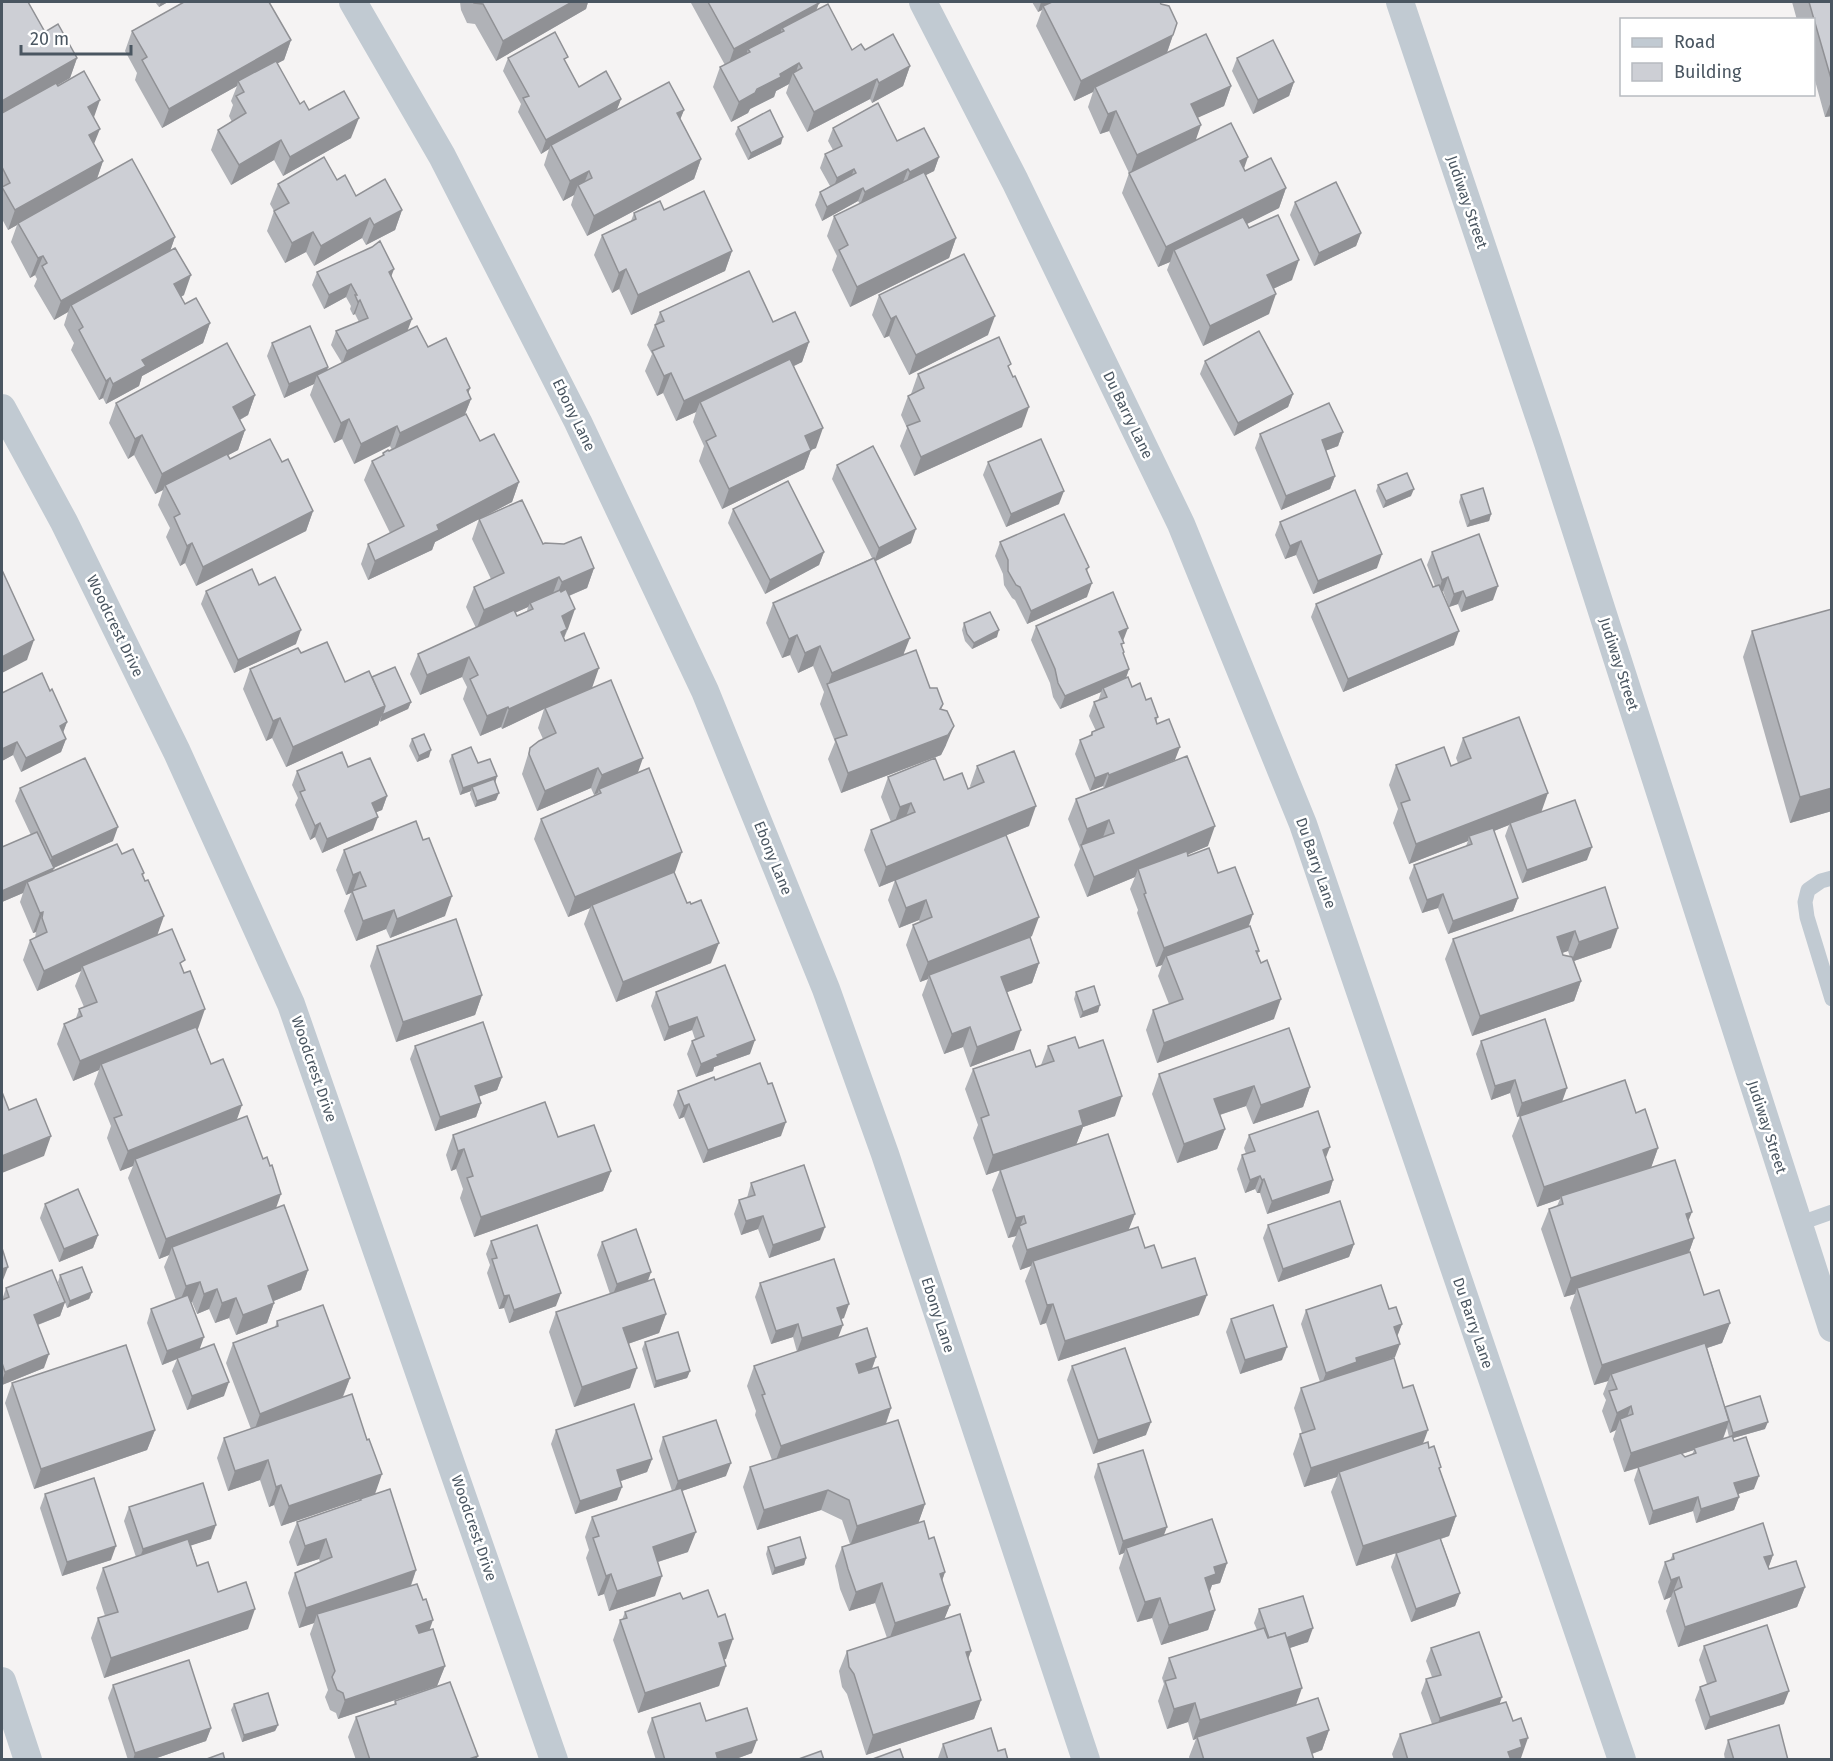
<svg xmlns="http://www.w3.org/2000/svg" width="1833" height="1761" viewBox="0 0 1833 1761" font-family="'Fira Sans',sans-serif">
<rect width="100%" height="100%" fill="#f5f3f3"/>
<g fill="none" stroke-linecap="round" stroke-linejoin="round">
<!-- lane -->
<g stroke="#c1cad2" stroke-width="15">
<polyline points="1832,878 1821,881 1808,890 1805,902 1807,917 1832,999"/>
<polyline points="1798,1224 1832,1212"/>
</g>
<!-- street -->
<g stroke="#c1cad2" stroke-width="28">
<polyline points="353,2 442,156 578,422 705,691 826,989 885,1154 1086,1760"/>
<polyline points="923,2 1015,181 1181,524 1303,824 1622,1760"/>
<polyline points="1400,2 1548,443 1832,1328"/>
<polyline points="2,408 64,522 177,752 291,1004 554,1760"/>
<polyline points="2,1681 28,1760"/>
</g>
</g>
<!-- wall -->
<g fill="#b0b2b7" fill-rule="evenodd">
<polygon points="2,2 45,32 77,58 70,78 58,85 93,118 94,145 103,161 97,179 175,237 170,251 184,295 181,297 185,304 210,323 203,343 142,376 139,386 106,404 103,398 99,400 71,350 74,343 64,325 68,312 54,320 34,286 37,279 35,275 30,278 11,242 17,225 8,230 2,219"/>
<polygon points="155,2 168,2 159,7"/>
<polygon points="460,2 588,2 586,9 496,61 475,24 467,23 461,10"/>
<polygon points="691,2 818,2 819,3 816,11 852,50 865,50 910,66 903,86 872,103 870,99 807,132 786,93 789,84 776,91 774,97 750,109 748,113 731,122 713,87 720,67 725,65 691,3"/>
<polygon points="1032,2 1160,2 1173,35 1167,53 1231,86 1224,106 1198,117 1196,140 1244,168 1245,171 1286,188 1279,208 1247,224 1249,228 1292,280 1273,289 1269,314 1203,346 1167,270 1170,262 1158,267 1122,193 1129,173 1109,131 1100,134 1088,107 1093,92 1074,101 1036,26 1042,10 1038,12"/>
<polygon points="1792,2 1832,2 1832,116 1825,117 1814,77 1814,20 1797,20"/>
<polygon points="132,31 291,40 284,60 277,63 300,104 351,138 283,176 274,160 231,185 211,150 218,130 232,122 229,116 233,105 231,101 237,86 162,128 135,80 137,73 125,51"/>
<polygon points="508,58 566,63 579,87 621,99 617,109 684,110 680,119 701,159 694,179 587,236 571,205 574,195 563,201 544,165 549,149 541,154 518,112 521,104 503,71"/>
<polygon points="1237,58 1294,82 1289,96 1253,114 1232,71"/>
<polygon points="738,127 781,144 748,160 735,134"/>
<polygon points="833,128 897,141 939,157 934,171 925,175 956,238 949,258 850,307 832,270 837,256 827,236 834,216 860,204 858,201 822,221 815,205 820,192 830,186 820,168 825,154 833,150 828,141"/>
<polygon points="337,180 356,196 402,210 395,230 366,245 362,238 314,266 306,252 285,263 267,231 274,211 270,204 278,184"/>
<polygon points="1295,202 1361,233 1356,246 1314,266 1290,215"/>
<polygon points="664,210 732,251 725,271 631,315 619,289 612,293 594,255 602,235 631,221 634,213"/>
<polygon points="317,272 391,277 408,331 428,347 470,388 468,393 471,399 465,414 480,441 519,482 512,502 435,542 432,550 368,580 361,564 368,544 390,533 364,480 372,461 382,456 383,453 392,450 390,446 354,464 342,439 334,443 310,395 314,384 284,398 267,356 272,343 328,367 327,370 342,363 331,345 336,331 359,322 355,314 353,315 350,309 351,306 346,297 324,309 312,285"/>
<polygon points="879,295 988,335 909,375 889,336 884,338 872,315"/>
<polygon points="660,312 773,322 809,342 802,362 794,366 816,448 811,450 804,469 722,509 699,461 704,446 693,422 696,412 676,421 663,393 657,396 645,371 652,354 647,345"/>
<polygon points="1205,361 1293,394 1288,407 1234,436 1200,374"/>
<polygon points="1009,369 1013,377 1022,427 914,476 900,446 907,428 901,415 908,396 911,394 918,374"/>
<polygon points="255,395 248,415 240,420 245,430 238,450 228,455 230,459 282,462 313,511 306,531 196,586 185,563 180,566 166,537 170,528 158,505 163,490 155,494 134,455 128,459 109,423 116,403"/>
<polygon points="1343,432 1338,446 1325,451 1335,476 1330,489 1281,510 1255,448 1260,434"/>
<polygon points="988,462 1059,504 1006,527 983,475"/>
<polygon points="837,465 911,543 875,561 904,654 943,704 941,710 946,745 941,755 841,793 828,759 835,742 820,704 824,692 813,666 798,673 790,655 782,658 766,623 773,603 872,558 832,479"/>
<polygon points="1378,485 1411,496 1383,508 1376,491"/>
<polygon points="1461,495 1491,514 1489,521 1467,527 1459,502"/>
<polygon points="733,509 824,552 819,565 765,594 728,523"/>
<path d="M479,519L543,544L594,568L587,588L569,596L568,629L564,638L592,688L637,773L675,872H674L711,963L616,1002L584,924L590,908L568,917L534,839L541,819L597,794L598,793L594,795L591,788L537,811L522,774L530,748L543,739L538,728L544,709L502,729L501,727L480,736L463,699L467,687L462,677L420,695L410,674L418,654L476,628L466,607L474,587L491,579L472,539ZM528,607L527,611L517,616L515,613Z"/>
<polygon points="1280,522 1377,568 1313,594 1296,555 1285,559 1275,535"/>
<polygon points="1000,542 1089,567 1087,571 1087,597 1027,624 1015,600 1012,598 1004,585 1003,574 995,556"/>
<polygon points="1432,552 1493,600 1461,612 1458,604 1449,607 1443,591 1442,591 1454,645 1343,692 1311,617 1316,604 1435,586 1427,565"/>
<polygon points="259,585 296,644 234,673 201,604 206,591"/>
<polygon points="1832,609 1832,811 1790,823 1743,657 1752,631"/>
<polygon points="964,623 997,637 972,649 965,641 962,630"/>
<polygon points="1036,626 1123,641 1122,647 1124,652 1123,655 1129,669 1126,678 1132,687 1146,700 1158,717 1156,722 1175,760 1128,779 1208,846 1188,854 1188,856 1218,873 1248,927 1259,951 1258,954 1274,1019 1157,1063 1146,1030 1153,1010 1169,1004 1158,976 1162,965 1156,967 1137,913 1138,910 1130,889 1135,877 1087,897 1074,865 1080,849 1068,819 1076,799 1104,788 1103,786 1090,791 1075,754 1080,740 1090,736 1092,732 1096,731 1089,716 1094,702 1098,701 1101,692 1060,709 1053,697 1050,683 1031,640"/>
<polygon points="250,669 345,682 372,677 411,702 408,709 379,721 378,725 286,767 272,738 266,741 243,689"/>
<polygon points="50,691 67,722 63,733 66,739 61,752 21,772 13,755 2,761"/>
<polygon points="1463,738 1541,812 1587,860 1522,883 1505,836 1509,825 1494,831 1518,898 1513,911 1448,934 1438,908 1422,913 1409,878 1414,865 1466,846 1468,841 1409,864 1393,823 1398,809 1389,785 1396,765 1451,766 1458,763 1456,758"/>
<polygon points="412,739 429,757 417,762 409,746"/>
<polygon points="452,755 478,763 497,776 495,782 496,800 475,807 470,794 471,791 460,795 449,761"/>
<polygon points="977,766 1029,826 879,887 864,850 871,830 891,822 881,797 888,777 944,780 968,789 971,788 970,786"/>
<polygon points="348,767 387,796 382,810 376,812 373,830 322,853 315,837 310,840 295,805 298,798 292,785 297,771"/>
<polygon points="20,788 113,841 54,868 52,871 122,854 144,873 143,876 157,936 182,968 197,1029 211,1064 276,1208 308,1270 301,1290 274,1301 274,1303 267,1323 236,1335 229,1318 215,1323 209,1309 197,1314 192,1302 191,1302 200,1349 224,1396 187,1410 172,1371 177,1359 162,1365 147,1323 151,1309 176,1300 164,1267 169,1255 159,1259 128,1178 133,1166 120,1171 107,1138 111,1126 94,1084 99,1070 73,1081 57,1044 64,1024 76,1018 79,1009 84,1007 75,986 81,971 37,991 23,960 30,940 35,938 36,932 33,933 20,902 23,893 2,902 2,847 31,835 15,801"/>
<polygon points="344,850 445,916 390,938 386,929 356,941 344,911 351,893 346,895 336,870"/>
<polygon points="895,880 1032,936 1030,937 1039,963 1032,983 1007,992 1014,1050 970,1067 963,1047 944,1054 922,995 928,979 920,982 906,945 913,925 920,922 919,920 899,928 888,900"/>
<path d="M1605,887L1611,948L1574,961L1581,981L1574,1001L1472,1036L1445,959L1453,939ZM1568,951L1570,957L1563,955L1562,953Z"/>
<polygon points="377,946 482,995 475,1015 396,1042 370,966"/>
<polygon points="725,965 750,1054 714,1067 713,1071 696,1077 687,1054 692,1041 695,1039 692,1030 664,1041 651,1006 656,992"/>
<polygon points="1076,992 1098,1012 1080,1018 1074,999"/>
<path d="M1481,1041L1563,1101L1636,1113L1658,1148L1651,1167L1688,1221L1694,1238L1689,1252L1704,1295L1730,1323L1722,1343L1707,1348L1725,1407L1765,1429L1733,1438L1754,1489L1738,1494L1739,1497L1734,1510L1696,1523L1693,1511L1649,1525L1634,1480L1638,1468L1624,1472L1613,1439L1616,1430L1610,1433L1602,1411L1606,1400L1603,1394L1608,1381L1594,1385L1570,1308L1575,1294L1564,1297L1541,1229L1549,1209L1557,1206L1560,1199L1537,1207L1512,1136L1520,1116L1533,1112L1517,1117L1510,1093L1491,1100L1476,1054ZM1727,1428L1729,1437L1723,1439ZM1694,1450L1692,1455L1685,1457L1682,1454Z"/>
<polygon points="415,1046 502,1077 497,1090 478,1097 481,1103 476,1117 435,1131 410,1059"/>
<polygon points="1048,1046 1079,1048 1115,1116 1083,1127 1076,1145 1129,1230 1162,1268 1199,1315 1058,1361 1046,1323 1040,1325 1025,1281 1031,1266 1020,1270 1012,1246 1016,1236 1008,1238 992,1190 1000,1170 986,1175 973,1138 978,1125 965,1089 973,1069 1036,1067 1041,1065"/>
<polygon points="1159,1074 1310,1087 1303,1107 1253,1124 1246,1106 1220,1115 1225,1129 1217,1149 1177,1163 1152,1094"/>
<polygon points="715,1080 781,1136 703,1163 684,1117 679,1119 673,1105 678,1091"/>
<polygon points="453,1135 558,1137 611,1171 603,1191 474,1237 460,1198 463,1189 456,1169 451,1171 446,1155"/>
<polygon points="1249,1135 1326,1159 1333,1180 1329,1193 1267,1214 1260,1193 1257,1193 1255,1189 1245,1193 1237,1169 1242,1155 1246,1154 1244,1148"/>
<polygon points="751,1183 820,1240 769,1258 758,1229 741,1235 734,1214 739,1200 747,1198"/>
<polygon points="45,1204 98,1235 93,1248 59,1262 40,1218"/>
<polygon points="1268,1225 1354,1244 1349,1257 1278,1282 1263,1238"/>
<polygon points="491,1241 556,1306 509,1323 504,1308 499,1309 487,1273 490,1265 486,1254"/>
<polygon points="602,1242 651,1272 648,1281 666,1314 659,1333 628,1344 630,1388 574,1407 549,1332 556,1312 610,1294 597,1255"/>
<polygon points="60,1275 92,1292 89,1299 67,1308 58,1282"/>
<polygon points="760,1283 844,1318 841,1319 838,1337 876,1357 872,1369 891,1408 886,1424 925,1504 918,1523 929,1539 945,1572 942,1581 950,1605 944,1619 971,1651 968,1659 981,1700 974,1719 866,1755 847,1694 842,1687 839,1671 847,1651 887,1638 875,1603 849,1611 840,1589 835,1566 842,1547 850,1544 842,1520 821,1510 757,1530 743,1487 750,1467 772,1460 755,1415 756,1411 747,1386 754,1366 797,1352 793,1337 771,1344 755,1297"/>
<polygon points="6,1288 65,1302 60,1316 38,1325 44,1368 2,1385 2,1300"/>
<polygon points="1389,1309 1402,1324 1397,1336 1395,1357 1389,1359 1403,1388 1423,1443 1429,1448 1440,1471 1456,1516 1449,1536 1441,1539 1460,1593 1455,1606 1411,1622 1391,1567 1396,1553 1408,1549 1356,1566 1331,1492 1337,1477 1304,1487 1293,1454 1300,1434 1302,1433 1294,1408 1301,1388 1320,1382 1301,1324 1306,1310"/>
<polygon points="1231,1319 1282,1360 1240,1374 1226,1332"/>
<polygon points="277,1321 350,1378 343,1397 375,1494 416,1570 411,1586 445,1666 437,1686 338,1719 336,1713 330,1710 325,1697 328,1690 310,1634 314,1623 299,1628 288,1593 295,1573 320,1562 319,1559 297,1566 289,1542 297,1522 360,1501 360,1499 281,1526 274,1505 269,1507 260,1480 228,1491 217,1458 224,1438 251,1429 226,1363 233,1343 275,1327"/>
<polygon points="645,1342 690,1371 687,1378 654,1388 642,1349"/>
<polygon points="1072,1366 1146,1435 1093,1454 1067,1380"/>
<polygon points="12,1383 155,1430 147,1450 34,1489 5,1403"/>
<polygon points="556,1430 652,1459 647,1472 621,1481 617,1500 575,1514 551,1444"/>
<polygon points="663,1437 726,1476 682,1491 688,1552 658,1562 655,1596 609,1611 604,1594 598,1596 586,1558 589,1550 585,1537 592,1517 672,1491 659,1451"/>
<polygon points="1098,1464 1164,1535 1227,1563 1220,1583 1212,1585 1209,1593 1215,1610 1208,1630 1161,1645 1152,1618 1137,1622 1119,1568 1124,1553 1119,1555 1094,1477"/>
<polygon points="45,1494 111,1560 62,1576 40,1508"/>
<polygon points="129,1507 211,1539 191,1545 197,1566 248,1629 104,1678 91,1638 98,1618 105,1616 96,1588 103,1568 136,1557 124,1521"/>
<polygon points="768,1547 806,1558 804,1565 772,1575 766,1554"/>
<polygon points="1673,1554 1773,1555 1768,1568 1769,1569 1805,1587 1797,1607 1678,1647 1666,1611 1671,1597 1664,1600 1658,1582 1665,1562 1670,1560"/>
<polygon points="683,1599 726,1659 724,1659 719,1686 638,1713 613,1640 620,1620 622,1620 625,1612"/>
<polygon points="1259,1609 1308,1642 1289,1648 1296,1705 1329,1730 1322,1750 1312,1754 1314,1760 1190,1760 1189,1757 1196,1739 1193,1740 1188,1722 1167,1729 1158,1701 1164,1684 1162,1678 1169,1658 1257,1630 1254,1623"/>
<polygon points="1704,1646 1784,1704 1705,1730 1695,1700 1700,1687 1707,1684 1699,1660"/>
<polygon points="1431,1648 1499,1704 1521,1758 1517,1760 1394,1760 1392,1754 1400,1734 1432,1724 1421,1693 1426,1679 1432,1677 1426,1661"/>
<polygon points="113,1685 211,1728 206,1741 151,1760 128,1760 108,1698"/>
<polygon points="395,1701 476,1760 356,1760 348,1737 356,1717 394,1705"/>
<polygon points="234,1704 278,1725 275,1731 242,1742 231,1710"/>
<polygon points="652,1718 706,1721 752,1753 733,1760 656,1760 647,1732"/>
<polygon points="1728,1740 1788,1760 1725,1760 1724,1754"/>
<polygon points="943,1744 998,1751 1008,1760 938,1760 938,1758"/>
</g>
<!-- shaded-wall -->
<g fill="#909195">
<polygon points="161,2 168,2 159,7"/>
<polygon points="572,2 588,2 586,9 496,61 503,41"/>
<polygon points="1041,2 1058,2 1043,6 1042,10 1038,12"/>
<polygon points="819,3 811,23 784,31 782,28 778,41 750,52 748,49 745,59 727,69 734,49"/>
<polygon points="1173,35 1166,55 1095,87 1093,92 1074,101 1081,81"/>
<polygon points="291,40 284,60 240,84 238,81 237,86 162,128 169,109"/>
<polygon points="77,58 70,78 2,117 2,101"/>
<polygon points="799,63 795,75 793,73 789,84 776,91 774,97 750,109 748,113 731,122 739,102 780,74"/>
<polygon points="910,66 903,86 872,103 879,83"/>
<polygon points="877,79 870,99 807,132 814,112"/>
<polygon points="1294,82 1289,96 1253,114 1258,100"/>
<polygon points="1231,86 1224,106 1184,124 1191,104"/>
<polygon points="621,99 616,112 551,145 549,149 541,154 546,140"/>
<polygon points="1832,99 1832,116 1825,117"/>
<polygon points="100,100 93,120 88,107"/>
<polygon points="684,110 676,130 677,113"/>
<polygon points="1116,111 1109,131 1100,134 1108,114"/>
<polygon points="359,118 351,138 283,176 290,157"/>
<polygon points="1201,125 1194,145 1130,175 1137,155"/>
<polygon points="100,129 92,149 89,135"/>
<polygon points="783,137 781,144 748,160 751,153"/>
<polygon points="281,140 274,160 231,185 239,165"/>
<polygon points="939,157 934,171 905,186 910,172"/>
<polygon points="1248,157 1241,177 1240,161"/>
<polygon points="701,159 694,179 587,236 594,216"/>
<polygon points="103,161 96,181 18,223 17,225 8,230 15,210"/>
<polygon points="854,169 849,183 832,192 837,178"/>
<polygon points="908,169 903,182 860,205 865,192"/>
<polygon points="589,171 581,191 578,185 574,195 563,201 570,181"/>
<polygon points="863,188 858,201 822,221 827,207"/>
<polygon points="1286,188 1279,208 1178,258 1174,250 1170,262 1158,267 1166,247"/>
<polygon points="402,210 395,230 366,245 374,225"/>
<polygon points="370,218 362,238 314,266 321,246"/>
<polygon points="313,232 306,252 285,263 292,243"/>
<polygon points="1361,233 1356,246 1314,266 1319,253"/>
<polygon points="175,237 168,257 71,305 68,312 54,320 61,301"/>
<polygon points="956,238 949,258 850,307 857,287"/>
<polygon points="732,251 725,271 631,315 638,295"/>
<polygon points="43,256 35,275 30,278 38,258"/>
<polygon points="1299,260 1292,280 1260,295 1267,275"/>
<polygon points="394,269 389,283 389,272"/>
<polygon points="626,269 619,289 612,293 619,273"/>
<polygon points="191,275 184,295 167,304 174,284"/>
<polygon points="351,284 346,297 324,309 329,295"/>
<polygon points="1276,294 1269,314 1203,346 1210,326"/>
<polygon points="360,300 355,314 353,315 358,302"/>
<polygon points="896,316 889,336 884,338 891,319"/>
<polygon points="995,316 988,335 909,375 916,355"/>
<polygon points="412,319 407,332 342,364 347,351"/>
<polygon points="210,323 203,343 142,376 139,386 106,404 113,384 142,360"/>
<polygon points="809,342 802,362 703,409 700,402 696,412 676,421 684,401"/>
<polygon points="328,367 324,380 317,375 314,384 284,398 289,384"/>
<polygon points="671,373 663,393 657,396 664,376"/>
<polygon points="110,378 103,398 99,400 106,381"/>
<polygon points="470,388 466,401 471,399 463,419 393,453 400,433"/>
<polygon points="1293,394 1288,407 1234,436 1238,423"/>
<polygon points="255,395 248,415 226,427 233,407"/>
<polygon points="1029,407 1022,427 914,476 921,457"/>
<polygon points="349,419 342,439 334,443 341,423"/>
<polygon points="397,426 390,446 354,464 361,444"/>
<polygon points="823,428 816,448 811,450 804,469 722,509 729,489 805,436"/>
<polygon points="245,430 238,450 166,488 165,485 163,490 155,494 162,474"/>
<polygon points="1343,432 1338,446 1317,454 1322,440"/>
<polygon points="142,435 134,455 128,459 135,439"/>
<polygon points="1335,476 1330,489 1281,510 1286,496"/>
<polygon points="519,482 512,502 435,542 432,550 368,580 375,561 437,525"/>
<polygon points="1414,489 1411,496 1383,508 1386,501"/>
<polygon points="1064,491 1059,504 1006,527 1011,514"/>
<polygon points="313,511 306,531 196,586 203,567"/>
<polygon points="1491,514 1489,521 1467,527 1470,521"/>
<polygon points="916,529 911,543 874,562 879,548"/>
<polygon points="1301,541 1296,555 1285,559 1290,546"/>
<polygon points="192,543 185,563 180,566 187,546"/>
<polygon points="824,552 819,565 765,594 770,580"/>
<polygon points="1382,554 1377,568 1313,594 1318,581"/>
<polygon points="594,568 587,588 554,602 562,582"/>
<polygon points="559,577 552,596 530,603 528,607 476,630 484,610"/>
<polygon points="1448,577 1443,591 1438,593 1442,580"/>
<polygon points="1092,583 1087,597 1027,624 1031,611"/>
<polygon points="1498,586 1493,600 1461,612 1466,598"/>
<polygon points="1463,591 1458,604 1449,607 1454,594"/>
<polygon points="575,609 568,629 567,629 560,649 562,616"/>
<polygon points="1128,628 1123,641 1114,645 1119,632"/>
<polygon points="301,630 296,644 234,673 238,660"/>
<polygon points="999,630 997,637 972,649 974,643"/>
<polygon points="1459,631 1454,645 1343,692 1348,679"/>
<polygon points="797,635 790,655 782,658 789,639"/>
<polygon points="910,638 902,658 828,685 832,673"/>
<polygon points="34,640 27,660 2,673 2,657"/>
<polygon points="820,646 813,666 798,673 805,653"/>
<polygon points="469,657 462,677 420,695 427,675"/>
<polygon points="599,668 592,688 545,708 544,709 502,729 509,709"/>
<polygon points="1129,669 1124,683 1103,688 1101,692 1060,709 1065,696"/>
<polygon points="411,702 408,709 380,722 382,715"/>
<polygon points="385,706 378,725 286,767 293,747"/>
<polygon points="508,707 501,727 480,736 487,716"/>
<polygon points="280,718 272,738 266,741 273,721"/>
<polygon points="67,722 62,735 60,726"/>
<polygon points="954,726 946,745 941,755 841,793 848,773"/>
<polygon points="66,739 61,752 21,772 26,758"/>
<polygon points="17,742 13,755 2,761 2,749"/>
<polygon points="1180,747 1175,760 1104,789 1109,775"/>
<polygon points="431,750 429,757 417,762 419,756"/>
<polygon points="643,758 636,778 599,789 598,793 594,795 602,775"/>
<polygon points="598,768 591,788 537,811 545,791"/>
<polygon points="1108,773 1103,786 1090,791 1095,778"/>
<polygon points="497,776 495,783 472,787 471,791 460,795 463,788"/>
<polygon points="1832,788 1832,811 1790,823 1800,797"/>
<polygon points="499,793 496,800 475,807 477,801"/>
<polygon points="1548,793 1541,813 1510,823 1509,825 1471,840 1469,836 1468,841 1409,864 1416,844"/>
<polygon points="387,796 382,810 367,816 372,803"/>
<polygon points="911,803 904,822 893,827 900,807"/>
<polygon points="1036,806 1029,826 879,887 886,867"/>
<polygon points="378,817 373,830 322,853 327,839"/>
<polygon points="1109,820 1102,840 1081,845 1087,829"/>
<polygon points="320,823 315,837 310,840 315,826"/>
<polygon points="1215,826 1208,846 1140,875 1138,869 1135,877 1087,897 1094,877"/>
<polygon points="118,827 113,841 49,870 54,868 49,882 27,882 23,893 2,902 2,891 47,871 52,857"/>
<polygon points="1592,847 1587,860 1522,883 1527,870"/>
<polygon points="682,852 675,872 592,907 592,905 590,908 568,917 575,897"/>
<polygon points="360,872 353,892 346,895 353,875"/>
<polygon points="1443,894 1438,908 1422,913 1427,900"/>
<polygon points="452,896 445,916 390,938 397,919"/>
<polygon points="1518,898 1513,911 1448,934 1453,921"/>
<polygon points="926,900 919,920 899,928 906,908"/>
<polygon points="394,910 386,929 356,941 363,921"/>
<polygon points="43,912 36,932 33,933 40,913"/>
<polygon points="1253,914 1246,934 1166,956 1162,965 1156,967 1164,948"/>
<polygon points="164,916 157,936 82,966 81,971 37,991 44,971"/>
<polygon points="1039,917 1032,936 930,978 929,975 928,979 920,982 928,962"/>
<polygon points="1618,928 1611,948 1571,962 1579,942"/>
<polygon points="1575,931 1568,951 1550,957 1557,937"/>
<polygon points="719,943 711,963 616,1002 623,982"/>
<polygon points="1039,963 1032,983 994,997 1001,977"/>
<polygon points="1581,981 1574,1001 1472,1036 1480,1016"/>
<polygon points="482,995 475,1015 396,1042 403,1022"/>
<polygon points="1281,999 1274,1019 1157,1063 1164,1043"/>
<polygon points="1100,1005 1098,1012 1080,1018 1083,1012"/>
<polygon points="205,1009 198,1029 103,1068 101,1064 99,1070 73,1081 80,1061"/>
<polygon points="697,1017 692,1030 664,1041 669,1027"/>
<polygon points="970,1027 963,1047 944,1054 952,1034"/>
<polygon points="1021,1030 1014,1050 970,1067 977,1047"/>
<polygon points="755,1040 750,1054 714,1067 713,1071 696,1077 701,1064 717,1055"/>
<polygon points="502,1077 497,1090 470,1100 475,1086"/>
<polygon points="1515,1080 1510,1093 1491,1100 1495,1086"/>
<polygon points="1254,1086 1246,1106 1207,1119 1214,1099"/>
<polygon points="1310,1087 1303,1107 1253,1124 1261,1105"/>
<polygon points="1567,1088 1562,1102 1517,1117 1522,1103"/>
<polygon points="1122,1096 1115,1116 1083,1127 1076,1145 986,1175 993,1155 1079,1111"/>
<polygon points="481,1103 476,1117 435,1131 440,1117"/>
<polygon points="689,1104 684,1117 679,1119 684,1106"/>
<polygon points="242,1105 235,1125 135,1159 133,1166 120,1171 128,1151"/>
<polygon points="786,1122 781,1136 703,1163 708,1150"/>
<polygon points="1225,1129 1217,1149 1177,1163 1184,1144"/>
<polygon points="51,1136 44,1156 2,1173 2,1156"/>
<polygon points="1330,1147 1325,1160 1323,1150"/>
<polygon points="1658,1148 1651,1168 1561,1196 1560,1199 1537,1207 1544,1187"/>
<polygon points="464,1149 456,1169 451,1171 458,1151"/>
<polygon points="611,1171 603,1191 474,1237 481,1217"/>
<polygon points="1260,1176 1255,1189 1245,1193 1250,1180"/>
<polygon points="1264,1179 1260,1193 1257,1193 1262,1180"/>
<polygon points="1333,1180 1329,1193 1267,1214 1272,1201"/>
<polygon points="281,1194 274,1214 172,1247 169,1255 159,1259 166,1239"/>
<polygon points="1692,1212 1684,1232 1686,1214"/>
<polygon points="1135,1214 1127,1234 1033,1261 1031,1266 1020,1270 1027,1250"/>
<polygon points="763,1216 758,1229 741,1235 746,1221"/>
<polygon points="1024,1216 1016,1236 1008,1238 1016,1218"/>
<polygon points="825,1227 820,1240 769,1258 773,1245"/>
<polygon points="98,1235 93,1248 59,1262 64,1249"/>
<polygon points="1694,1238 1687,1258 1577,1288 1575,1294 1564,1297 1571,1278"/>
<polygon points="1354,1244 1349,1257 1278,1282 1283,1269"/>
<polygon points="8,1267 3,1280 2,1281 2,1269"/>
<polygon points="308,1270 301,1290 261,1306 268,1286"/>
<polygon points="651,1272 646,1285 612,1297 617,1284"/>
<polygon points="200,1282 192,1302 178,1306 186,1286"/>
<polygon points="217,1289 209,1309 197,1314 204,1294"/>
<polygon points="92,1292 89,1299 67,1308 70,1301"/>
<polygon points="561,1293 556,1306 509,1323 514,1310"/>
<polygon points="509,1295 504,1308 499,1309 504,1296"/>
<polygon points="1207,1295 1199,1315 1058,1361 1065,1341"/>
<polygon points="236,1298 229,1318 215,1323 222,1303"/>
<polygon points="65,1302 60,1316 29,1328 34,1315"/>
<polygon points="274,1303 267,1323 236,1335 243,1315"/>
<polygon points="849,1304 844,1318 832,1322 837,1308"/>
<polygon points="1053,1304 1046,1323 1040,1325 1047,1305"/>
<polygon points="666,1314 659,1333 616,1348 623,1328"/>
<polygon points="1730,1323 1722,1343 1613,1379 1611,1374 1608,1381 1594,1385 1602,1365"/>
<polygon points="798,1324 793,1337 771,1344 776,1331"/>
<polygon points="1402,1324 1397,1337 1394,1327"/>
<polygon points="843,1325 838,1338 797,1352 802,1338"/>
<polygon points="204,1337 199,1351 177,1358 177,1359 162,1365 167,1351"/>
<polygon points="1400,1344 1395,1357 1354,1371 1321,1386 1326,1373 1356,1358"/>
<polygon points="1287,1347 1282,1360 1240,1374 1245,1360"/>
<polygon points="49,1354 44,1368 2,1385 2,1381 5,1372"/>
<polygon points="876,1357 869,1376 849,1384 856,1364"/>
<polygon points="637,1368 630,1388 574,1407 582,1387"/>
<polygon points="690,1371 687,1378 654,1388 656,1381"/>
<polygon points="350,1378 342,1398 253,1434 260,1414"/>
<polygon points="229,1382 224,1396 187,1410 192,1396"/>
<polygon points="1631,1406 1624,1426 1620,1419 1616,1430 1610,1433 1617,1413"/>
<polygon points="891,1408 884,1428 774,1466 781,1446"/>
<polygon points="1729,1421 1722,1441 1694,1448 1694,1450 1624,1472 1631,1453"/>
<polygon points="1151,1422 1146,1435 1093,1454 1098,1440"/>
<polygon points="1768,1422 1765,1429 1730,1439 1733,1433"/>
<polygon points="155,1430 147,1450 34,1489 41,1469"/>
<polygon points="1428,1430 1421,1449 1339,1472 1337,1477 1304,1487 1311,1468"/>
<polygon points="652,1459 647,1472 612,1484 617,1470"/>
<polygon points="268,1460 260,1480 228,1491 235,1471"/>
<polygon points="731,1463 726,1476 673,1494 678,1481"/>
<polygon points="382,1474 375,1494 281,1526 289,1506"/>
<polygon points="1759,1476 1754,1489 1729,1497 1734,1483"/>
<polygon points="281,1485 274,1505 269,1507 276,1487"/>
<polygon points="622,1487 617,1500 575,1514 580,1501"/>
<polygon points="828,1490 821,1510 757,1530 764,1510"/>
<polygon points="1698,1497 1693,1511 1649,1525 1653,1511"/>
<polygon points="1739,1497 1734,1510 1696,1523 1701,1509"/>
<polygon points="925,1504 918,1524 850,1546 857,1526"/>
<polygon points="1456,1516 1449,1536 1356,1566 1363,1546"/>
<polygon points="216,1525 211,1539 138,1563 143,1549"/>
<polygon points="1167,1527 1162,1540 1126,1548 1124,1553 1119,1555 1123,1541"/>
<polygon points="696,1532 688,1552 645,1566 653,1547"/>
<polygon points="326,1539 319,1559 297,1566 305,1546"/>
<polygon points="116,1546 111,1560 62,1576 67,1562"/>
<polygon points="1773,1555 1766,1575 1764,1557"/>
<polygon points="806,1558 804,1565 772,1575 775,1568"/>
<polygon points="1227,1563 1220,1583 1212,1585 1209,1594 1205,1578 1214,1567"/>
<polygon points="416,1570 409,1590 317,1614 314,1623 299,1628 306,1608"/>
<polygon points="945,1572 938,1592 940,1574"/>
<polygon points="611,1574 604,1594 598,1596 606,1576"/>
<polygon points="662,1576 655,1596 609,1611 617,1591"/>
<polygon points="1679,1577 1671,1597 1664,1600 1671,1580"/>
<polygon points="882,1583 875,1603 849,1611 856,1592"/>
<polygon points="1805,1587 1797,1607 1678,1647 1685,1627"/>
<polygon points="1460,1593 1455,1606 1411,1622 1416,1609"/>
<polygon points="1160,1598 1152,1618 1137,1622 1145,1602"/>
<polygon points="950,1605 942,1625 888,1643 895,1623"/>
<polygon points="255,1609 248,1629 104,1678 111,1658"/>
<polygon points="1215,1610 1208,1630 1161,1645 1169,1625"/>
<polygon points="433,1620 426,1640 409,1646 416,1626"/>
<polygon points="1313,1628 1308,1642 1266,1656 1271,1643"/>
<polygon points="733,1639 726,1659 712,1663 719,1643"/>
<polygon points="971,1651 964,1671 966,1652"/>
<polygon points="445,1666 437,1686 338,1719 345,1700"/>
<polygon points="726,1666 719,1686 638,1713 645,1693"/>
<polygon points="1302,1688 1295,1708 1197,1737 1196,1739 1193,1740 1200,1720"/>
<polygon points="1789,1691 1784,1704 1705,1730 1710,1717"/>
<polygon points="1502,1697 1497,1711 1435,1732 1440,1718"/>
<polygon points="981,1700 974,1719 866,1755 873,1735"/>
<polygon points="1195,1703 1188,1722 1167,1729 1174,1709"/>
<polygon points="278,1725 275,1731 242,1742 244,1735"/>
<polygon points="211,1728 206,1741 151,1760 133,1760 135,1753"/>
<polygon points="1329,1730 1322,1750 1300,1758 1307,1738"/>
<polygon points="1528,1738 1521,1758 1517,1760 1505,1760 1508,1752 1520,1740"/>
<polygon points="757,1740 752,1753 733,1760 714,1760 716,1753"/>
<polygon points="478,1756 476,1760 466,1760"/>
</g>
<!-- building -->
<g fill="#cdcfd5" stroke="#909195" stroke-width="1.5">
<polygon points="2,2 28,2 45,32 58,24 77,58 2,101"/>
<polygon points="184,2 269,2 291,40 169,109 142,60 147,57 132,31"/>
<polygon points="473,2 572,2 503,41 483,4 474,3"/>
<polygon points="708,2 818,2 819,3 734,49"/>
<polygon points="1052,2 1160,2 1161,4 1169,6 1177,23 1173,35 1081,81 1043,6"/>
<polygon points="1809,2 1832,2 1832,82"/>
<polygon points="828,4 852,50 861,44 865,50 893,34 910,66 879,83 877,79 814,112 793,73 802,68 799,63 780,74 781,77 757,89 755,93 739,102 720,67 750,52 748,49 784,31 782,28"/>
<polygon points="555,32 568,57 564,59 579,87 606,71 621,99 546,140 523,98 529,96 508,58"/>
<polygon points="1206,34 1231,86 1191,104 1201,125 1137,155 1116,111 1108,114 1095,87"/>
<polygon points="1273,40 1294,82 1258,100 1237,58"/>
<polygon points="276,61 300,104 304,101 309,110 344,91 359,118 290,157 281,140 239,165 218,130 246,113 236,96 244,92 238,81"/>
<polygon points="84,71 100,100 88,107 100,129 89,135 103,161 15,210 2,187 10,183 2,167 2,113 56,83 58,86"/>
<polygon points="669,82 684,110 677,113 701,159 594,216 578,185 592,178 589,171 570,181 551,145"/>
<polygon points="878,103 897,141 924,128 939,157 910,172 908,169 865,192 863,188 827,207 820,192 856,173 854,169 837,178 825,154 842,146 833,128"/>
<polygon points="770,110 783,137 751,153 738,127"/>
<polygon points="1231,123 1248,157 1240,161 1245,171 1271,158 1286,188 1166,247 1129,173"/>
<polygon points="324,157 337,180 345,175 356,196 385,179 402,210 374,225 370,218 321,246 313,232 292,243 274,211 289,203 278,184"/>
<polygon points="132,159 175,237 61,301 42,266 47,263 43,256 38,258 18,223"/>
<polygon points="924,172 956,238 857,287 839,250 848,245 834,216"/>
<polygon points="1336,182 1361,233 1319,253 1295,202"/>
<polygon points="704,191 732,251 638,295 626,269 619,273 602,235 636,219 634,213 660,201 664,210"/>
<polygon points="1278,215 1299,260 1267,275 1276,294 1210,326 1174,250 1243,217 1249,228"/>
<polygon points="380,241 394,269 389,272 412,319 347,351 336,331 368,318 360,300 358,302 355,295 357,295 351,284 329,295 317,272 372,247"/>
<polygon points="175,248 191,275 174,284 185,304 196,298 210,323 142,360 146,366 113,384 110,378 106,381 79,330 83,327 71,305"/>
<polygon points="964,254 995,316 916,355 896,316 891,319 879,295"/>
<polygon points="749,271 773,322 795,312 809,342 684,401 671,373 664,376 652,351 664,346 655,325 664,321 660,312"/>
<polygon points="310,326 328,367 289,384 272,343"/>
<polygon points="417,326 428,347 446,338 470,388 467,390 471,399 400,433 397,426 361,444 349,419 341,423 317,375"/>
<polygon points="1259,331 1293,394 1238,423 1205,361"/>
<polygon points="999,337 1011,364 1008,366 1013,377 1015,376 1029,407 921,457 907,426 920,421 908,396 924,388 918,374"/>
<polygon points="227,343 255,395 233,407 245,430 162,474 142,435 135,439 116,403"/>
<polygon points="790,359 823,428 805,436 811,450 729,489 706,441 716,436 700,402"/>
<polygon points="1329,403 1343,432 1322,440 1335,476 1286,496 1260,434"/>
<polygon points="466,414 480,441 494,434 519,482 437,525 439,530 375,561 368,544 404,526 372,461 384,455 383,453 388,450 389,451"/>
<polygon points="270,439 282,462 288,459 313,511 203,567 192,543 187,546 174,517 180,514 165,485 227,454 230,459"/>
<polygon points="1041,439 1064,491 1011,514 988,462"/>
<polygon points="873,446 916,529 879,548 837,465"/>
<polygon points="1407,473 1414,489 1386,501 1378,485"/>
<polygon points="788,481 824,552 770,580 733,509"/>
<polygon points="1483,488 1491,514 1470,521 1461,495"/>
<polygon points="1355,490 1382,554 1318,581 1301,541 1290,546 1280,522"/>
<polygon points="522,500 543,544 545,543 564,544 581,537 594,568 562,582 559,577 484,610 474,587 504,573 479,519"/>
<polygon points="1064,514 1089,567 1086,569 1092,583 1031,611 1020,587 1016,585 1008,571 1008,560 1000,542"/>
<polygon points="1479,534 1498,586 1466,598 1463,591 1454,594 1448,577 1442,580 1432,552"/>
<polygon points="874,558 910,638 832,673 820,646 805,653 797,635 789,639 773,603"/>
<polygon points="1421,559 1433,587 1439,585 1459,631 1348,679 1316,604"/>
<polygon points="252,569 259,585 275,577 301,630 238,660 206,591"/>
<polygon points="2,570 34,640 2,657"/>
<polygon points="566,589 575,609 562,616 567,629 561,632 565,641 584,633 599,668 509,709 508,707 487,716 470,679 478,675 469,657 427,675 418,654 514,610 517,616 533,609 530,603 560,590 561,592"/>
<polygon points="1113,592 1128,628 1119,632 1124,643 1121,644 1124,652 1123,653 1129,669 1065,696 1058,683 1055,669 1036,626"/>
<polygon points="1832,609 1832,788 1800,797 1752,631"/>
<polygon points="990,612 999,630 974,643 967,634 964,623"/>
<polygon points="327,642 345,682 369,671 385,706 293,747 280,718 273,721 250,669 298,648 301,653"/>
<polygon points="916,650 930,688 937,688 943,704 940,709 947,711 954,726 948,735 848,773 835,739 847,735 827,684"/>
<polygon points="395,667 411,702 382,715 385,706 372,677"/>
<polygon points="42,673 50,691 52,689 67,722 60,726 66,739 26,758 17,742 2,749 2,693"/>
<polygon points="1128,677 1132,687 1140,683 1146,700 1151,698 1158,717 1155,718 1157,724 1169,719 1180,747 1109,775 1108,773 1095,778 1080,740 1092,735 1092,732 1104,727 1094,702 1107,697 1103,688"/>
<polygon points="611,680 643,758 602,775 598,768 545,791 529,754 530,748 539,741 556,733 545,708"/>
<polygon points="1519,717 1548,793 1416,844 1401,803 1410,800 1396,765 1444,747 1451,766 1471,758 1463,738"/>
<polygon points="424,734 431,750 419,756 412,739"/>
<polygon points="471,747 478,763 490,759 497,776 463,788 452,755"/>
<polygon points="1014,751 1036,806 886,867 871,830 915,812 911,803 900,807 888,777 935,758 944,780 962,773 968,789 984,782 977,766"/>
<polygon points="342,752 348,767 370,758 387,796 372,803 378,817 327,839 320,823 315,826 300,792 305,790 297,771"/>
<polygon points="1187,756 1215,826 1094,877 1081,845 1114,833 1109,820 1087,829 1076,799"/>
<polygon points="85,758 118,827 52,857 20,788"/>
<polygon points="649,768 682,852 575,897 541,819 601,793 599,789"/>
<polygon points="494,779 499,793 477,801 472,787"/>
<polygon points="1575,800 1592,847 1527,870 1510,823"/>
<polygon points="416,821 423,840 429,838 452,896 397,919 394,910 363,921 352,891 366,886 360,872 353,875 344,850"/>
<polygon points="1493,828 1518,898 1453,921 1443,894 1427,900 1414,865 1472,844 1469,836"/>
<polygon points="37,832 54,868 2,891 2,847"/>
<polygon points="1006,835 1039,917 928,962 913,925 932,917 926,900 906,908 895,880"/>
<polygon points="117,844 122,854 133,849 144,873 142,874 145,881 148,880 164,916 44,971 30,940 47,932 42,918 43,912 40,913 27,882"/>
<polygon points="1209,848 1218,873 1235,867 1253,914 1164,948 1144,894 1146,893 1138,869 1187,851 1188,856"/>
<polygon points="674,872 687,903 690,902 691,904 701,900 719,943 623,982 592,905"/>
<polygon points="1605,887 1618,928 1579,942 1575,931 1557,937 1563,955 1572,957 1581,981 1480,1016 1453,939"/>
<polygon points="456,919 482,995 403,1022 377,946"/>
<polygon points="1250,926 1259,951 1256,951 1261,963 1267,960 1281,999 1164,1043 1153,1010 1183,999 1166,956"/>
<polygon points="172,929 185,960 180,963 184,973 190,971 205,1009 80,1061 64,1024 82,1016 79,1009 97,1002 82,966"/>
<polygon points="1030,937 1039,963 1001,977 1021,1030 977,1047 970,1027 952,1034 929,975"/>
<polygon points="725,965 755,1040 717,1055 718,1057 701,1064 692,1041 704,1036 697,1017 669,1027 656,992"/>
<polygon points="1094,986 1100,1005 1083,1012 1076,992"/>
<polygon points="1545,1019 1567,1088 1522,1103 1515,1080 1495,1086 1481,1041"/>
<polygon points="483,1022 502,1077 475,1086 481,1103 440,1117 415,1046"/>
<polygon points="196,1027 211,1064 223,1059 242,1105 128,1151 114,1118 122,1115 101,1064"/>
<polygon points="1289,1028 1310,1087 1261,1105 1254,1086 1214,1099 1225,1129 1184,1144 1159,1074"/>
<polygon points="1075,1037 1079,1048 1103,1040 1122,1096 1079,1111 1083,1125 993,1155 981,1118 989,1115 973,1069 1030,1050 1036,1067 1054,1061 1048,1046"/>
<polygon points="760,1063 768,1084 772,1083 786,1122 708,1150 689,1104 684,1106 678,1091 714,1077 715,1080"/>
<polygon points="1625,1080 1636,1113 1645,1109 1658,1148 1544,1187 1520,1116"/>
<polygon points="2,1092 9,1110 36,1099 51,1136 2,1156"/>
<polygon points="545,1102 558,1137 594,1125 611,1171 481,1217 467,1178 473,1176 464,1149 458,1151 453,1135"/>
<polygon points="1318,1111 1330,1147 1323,1150 1333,1180 1272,1201 1264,1179 1262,1180 1260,1176 1250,1180 1242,1155 1255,1151 1249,1135"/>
<polygon points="247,1116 263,1159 267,1157 270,1166 272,1165 281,1194 166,1239 135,1159"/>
<polygon points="1108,1134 1135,1214 1027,1250 1019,1226 1026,1223 1024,1216 1016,1218 1000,1170"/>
<polygon points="1675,1160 1692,1212 1686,1214 1694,1238 1571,1278 1549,1209 1563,1204 1561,1196"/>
<polygon points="804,1165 825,1227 773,1245 763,1216 746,1221 739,1200 755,1195 751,1183"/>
<polygon points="78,1189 98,1235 64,1249 45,1204"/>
<polygon points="1340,1201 1354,1244 1283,1269 1268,1225"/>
<polygon points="284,1205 308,1270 268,1286 274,1303 243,1315 236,1298 222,1303 217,1289 204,1294 200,1282 186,1286 172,1247"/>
<polygon points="537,1225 561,1293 514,1310 509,1295 504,1296 492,1259 497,1258 491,1241"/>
<polygon points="1138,1227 1145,1248 1154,1245 1162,1268 1195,1258 1207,1295 1065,1341 1053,1304 1047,1305 1033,1261"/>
<polygon points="636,1229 651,1272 617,1284 602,1242"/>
<polygon points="2,1248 8,1267 2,1269"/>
<polygon points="1690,1252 1704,1295 1719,1290 1730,1323 1602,1365 1577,1288"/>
<polygon points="834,1259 849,1304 837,1308 843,1325 802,1338 798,1324 776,1331 760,1283"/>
<polygon points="82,1267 92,1292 70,1301 60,1275"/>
<polygon points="52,1270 65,1302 34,1315 49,1354 5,1372 2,1363 2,1300 9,1297 6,1288"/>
<polygon points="654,1279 666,1314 623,1328 637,1368 582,1387 556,1312"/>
<polygon points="1381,1285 1389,1309 1396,1307 1402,1324 1394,1327 1400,1344 1356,1358 1357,1362 1326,1373 1306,1310"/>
<polygon points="188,1295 204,1337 167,1351 151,1309"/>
<polygon points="323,1305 350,1378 260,1414 233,1343 278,1326 277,1321"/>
<polygon points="1273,1305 1287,1347 1245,1360 1231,1319"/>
<polygon points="867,1328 876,1357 856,1364 859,1373 878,1367 891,1408 781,1446 762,1395 765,1394 754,1366"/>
<polygon points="678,1332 690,1371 656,1381 645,1342"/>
<polygon points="1705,1343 1729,1421 1631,1453 1620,1419 1633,1414 1631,1406 1617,1413 1609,1391 1617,1389 1611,1374"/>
<polygon points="214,1344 229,1382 192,1396 177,1358"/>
<polygon points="126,1345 155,1430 41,1469 12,1383"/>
<polygon points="1125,1348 1151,1422 1098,1440 1072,1366"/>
<polygon points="1394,1358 1403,1388 1413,1385 1428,1430 1311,1468 1300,1434 1315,1429 1301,1388"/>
<polygon points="352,1394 367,1440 369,1439 382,1474 289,1506 281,1485 276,1487 268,1460 235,1471 224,1438"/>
<polygon points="1760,1396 1768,1422 1733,1433 1725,1407"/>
<polygon points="634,1404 652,1459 617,1470 622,1487 580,1501 556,1430"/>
<polygon points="716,1420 731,1463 678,1481 663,1437"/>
<polygon points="898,1420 925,1504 857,1526 849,1500 828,1490 764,1510 750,1467"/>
<polygon points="1732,1436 1734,1441 1746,1437 1759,1476 1734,1483 1739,1497 1701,1509 1698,1497 1653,1511 1638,1467 1681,1453 1685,1457 1696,1453 1694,1448"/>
<polygon points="1428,1442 1429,1448 1434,1446 1441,1467 1439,1468 1456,1516 1363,1546 1339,1472"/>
<polygon points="1143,1450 1167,1527 1123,1541 1098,1464"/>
<polygon points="94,1478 116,1546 67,1562 45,1494"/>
<polygon points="203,1483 216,1525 143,1549 129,1507"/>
<polygon points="681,1488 696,1532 653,1547 662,1576 617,1591 611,1574 606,1576 593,1538 599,1536 592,1517"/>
<polygon points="390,1489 416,1570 306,1608 295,1573 332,1557 326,1539 305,1546 297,1522 361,1500 360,1499"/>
<polygon points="1212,1519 1227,1563 1214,1567 1216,1574 1205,1578 1215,1610 1169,1625 1160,1598 1145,1602 1126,1548"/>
<polygon points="924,1521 929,1539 934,1537 945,1572 940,1574 950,1605 895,1623 882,1583 856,1592 848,1569 842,1547"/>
<polygon points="1763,1523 1773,1555 1764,1557 1769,1569 1796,1561 1805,1587 1685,1627 1674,1591 1682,1587 1679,1577 1671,1580 1665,1562 1674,1559 1673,1554"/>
<polygon points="800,1537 806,1558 775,1568 768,1547"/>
<polygon points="1440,1538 1460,1593 1416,1609 1396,1553"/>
<polygon points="188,1539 197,1566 208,1562 218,1592 246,1582 255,1609 111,1658 98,1618 118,1612 103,1568"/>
<polygon points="417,1584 423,1600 426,1599 433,1620 416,1626 419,1633 433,1629 445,1666 345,1700 343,1693 337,1690 332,1677 335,1671 317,1614"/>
<polygon points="708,1590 718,1617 725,1614 733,1639 719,1643 726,1666 645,1693 620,1620 627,1618 625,1612 680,1593 683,1599"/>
<polygon points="1303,1596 1313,1628 1286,1638 1285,1633 1269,1638 1259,1609"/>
<polygon points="960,1614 971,1651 966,1652 981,1700 873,1735 854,1674 849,1667 847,1651"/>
<polygon points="1767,1625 1789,1691 1710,1717 1700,1687 1716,1681 1704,1646"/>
<polygon points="1264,1628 1268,1638 1285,1633 1302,1688 1200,1720 1195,1703 1174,1709 1165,1681 1176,1678 1169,1658"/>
<polygon points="1479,1632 1502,1697 1440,1718 1426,1679 1441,1675 1431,1648"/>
<polygon points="189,1660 211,1728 135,1753 113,1685"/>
<polygon points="450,1682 478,1756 466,1760 370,1760 356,1717 396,1704 395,1701"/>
<polygon points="268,1693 278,1725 244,1735 234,1704"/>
<polygon points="1318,1698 1329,1730 1307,1738 1314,1760 1204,1760 1197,1737"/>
<polygon points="1506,1702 1513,1721 1521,1718 1528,1738 1520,1740 1522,1747 1508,1752 1511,1760 1408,1760 1400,1734"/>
<polygon points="700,1703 706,1721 747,1708 757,1740 716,1753 718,1760 665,1760 652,1718"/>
<polygon points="1779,1725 1788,1760 1734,1760 1728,1740"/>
<polygon points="991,1728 998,1751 1005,1749 1008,1760 948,1760 943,1744"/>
<polygon points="900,1749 904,1760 870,1760"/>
<polygon points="821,1751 824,1760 796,1760"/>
<polygon points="223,1753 225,1760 204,1760"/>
</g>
<g text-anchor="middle" stroke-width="5" stroke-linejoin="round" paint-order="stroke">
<!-- street labels -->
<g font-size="15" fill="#4a5661" stroke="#fff">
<text transform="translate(1467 202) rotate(71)" y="5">Judiway Street</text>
<text transform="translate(574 415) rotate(64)" y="5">Ebony Lane</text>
<text transform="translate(1128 415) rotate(64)" y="5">Du Barry Lane</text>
<text transform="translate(115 626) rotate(64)" y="5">Woodcrest Drive</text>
<text transform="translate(1619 664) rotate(72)" y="5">Judiway Street</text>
<text transform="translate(773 858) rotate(68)" y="5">Ebony Lane</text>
<text transform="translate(1316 863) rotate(71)" y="5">Du Barry Lane</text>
<text transform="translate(314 1069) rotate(71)" y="5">Woodcrest Drive</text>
<text transform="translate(1767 1127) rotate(72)" y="5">Judiway Street</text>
<text transform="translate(938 1315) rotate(72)" y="5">Ebony Lane</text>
<text transform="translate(1473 1323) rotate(71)" y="5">Du Barry Lane</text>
<text transform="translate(474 1528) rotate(71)" y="5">Woodcrest Drive</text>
</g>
</g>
<!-- border -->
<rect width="1833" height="1761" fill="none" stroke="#4a5661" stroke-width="6"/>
<!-- legend -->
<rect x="1620" y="18" width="195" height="78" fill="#ffffff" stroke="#b7bbc0" stroke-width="1.5"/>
<rect x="1632" y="38" width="30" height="9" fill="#c1cad2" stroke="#b7bbc0" stroke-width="1.5"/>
<text x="1674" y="48" font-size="18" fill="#4a5661">Road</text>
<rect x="1632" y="63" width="30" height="18" fill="#cdcfd5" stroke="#b7bbc0" stroke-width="1.5"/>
<text x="1674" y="78" font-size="18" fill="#4a5661">Building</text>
<!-- scale -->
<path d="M21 45v9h110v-9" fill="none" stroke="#4a5661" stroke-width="3"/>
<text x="30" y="45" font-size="18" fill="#4a5661" stroke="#ffffff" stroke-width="4.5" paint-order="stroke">20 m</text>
</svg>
